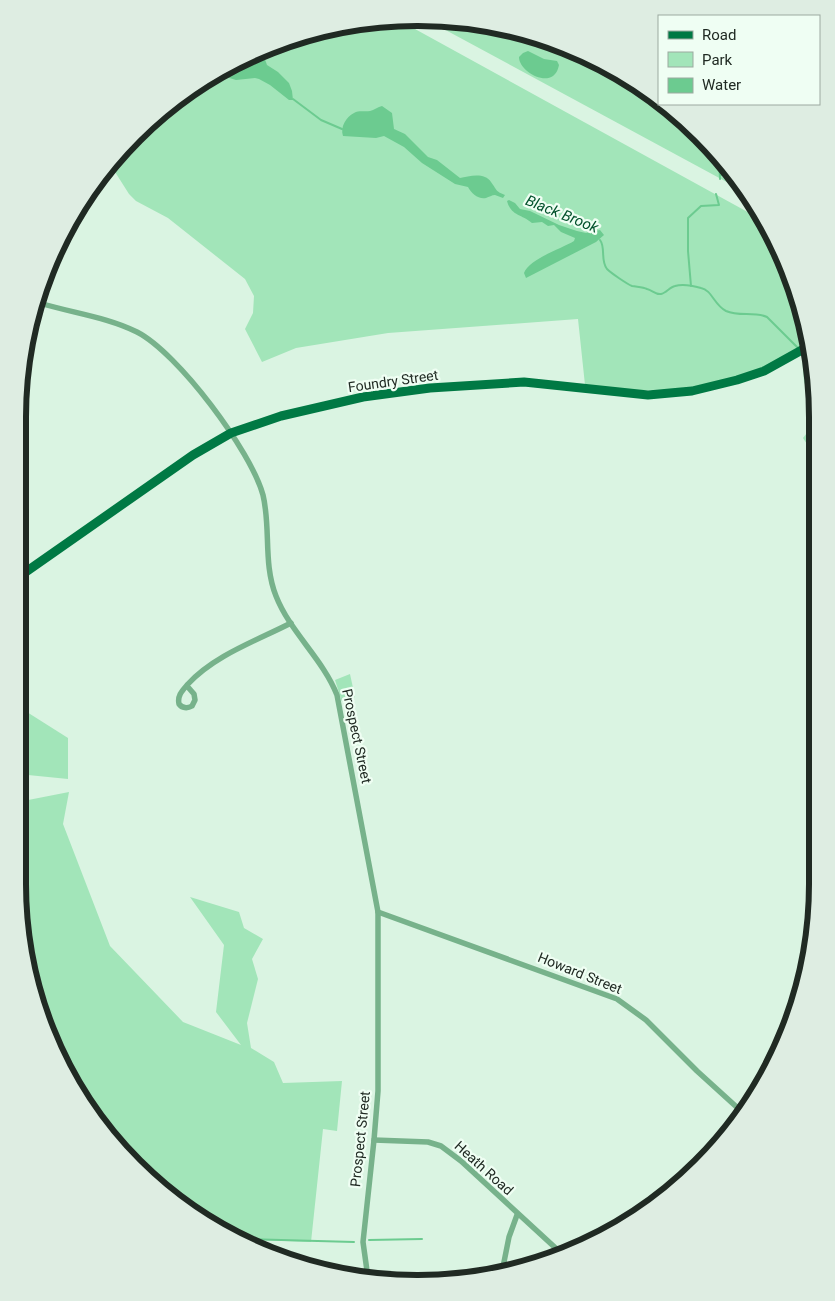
<svg xmlns="http://www.w3.org/2000/svg" width="835" height="1301" viewBox="0 0 835 1301" font-family="Roboto,sans-serif">
<rect width="100%" height="100%" fill="#daf4e2"/>
<!-- green -->
<g fill="#a2e5b9">
<path d="M391,18H395L764,221C786,257 802,300 808,342C793,350 778,361 761,368C724,384 679,391 638,390C620,390 602,387 585,385L578,319L388,333L296,348L262,362L245,329L253,313L254,296L245,279L168,218L136,201L129,194L110,164L117,154L174,100L240,59L314,31Z"/>
<path d="M427,20L469,21L546,39L617,71L659,101V104C673,104 724,160 735,174C739,180 743,187 747,193Z"/>
<polygon points="810,351 817,392 817,413 804,382 802,356"/>
<polygon points="817,420 816,458 803,438"/>
<polygon points="350,674 355,697 342,702 335,680"/>
<polygon points="19,707 68,738 68,779 18,774"/>
<polygon points="69,792 63,824 110,946 183,1022 241,1045 216,1012 224,945 190,897 239,912 244,928 263,939 252,959 258,979 247,1023 251,1048 274,1062 283,1083 342,1081 337,1131 323,1129 311,1242 258,1240 258,1246 174,1201 85,1106 39,1012 18,883 18,802"/>
</g>
<!-- water -->
<g fill="#6ccb90">
<path d="M262,51L267,65L278,72L289,83L292,91L293,100H289L270,85L259,79L255,78L236,80L216,74L228,67C239,72 248,68 250,55Z"/>
<path d="M528,51L544,59L557,61L559,65C558,69 557,73 553,76C542,84 519,70 519,57L523,53Z"/>
<path d="M382,106L392,113L394,129L405,134L428,157L437,160L460,178C469,176 485,172 491,182C497,190 495,191 505,195L503,198L495,195C492,195 489,197 486,198C479,200 471,193 468,187L455,184L422,163L404,147L384,136L376,138L343,136C340,127 346,117 354,113C359,110 365,112 370,111C374,110 378,107 382,106Z"/>
<path d="M509,200L515,203L520,209L530,211L559,225L577,231L586,233L600,230L604,235L596,242L526,278L524,273C529,259 561,249 574,241L575,238L561,232L554,225L548,226L542,222L532,223C521,214 511,216 507,201Z"/>
<polygon points="70,225 72,230 67,247 55,254 59,241"/>
</g>
<g fill="none" stroke-linecap="round" stroke-linejoin="round">
<!-- stream -->
<g stroke="#6ccb90" stroke-width="2">
<polyline points="293,99 321,120 342,129"/>
<polyline points="719,157 720,179"/>
<polyline points="720,175 735,175"/>
<path d="M600,240C606,248 600,260 607,269C611,273 627,284 632,286C637,287 643,287 647,289C652,290 656,295 661,294C666,293 670,287 675,286C682,284 694,286 701,288C712,290 714,305 726,311C739,317 754,311 767,317L798,348"/>
<polyline points="691,286 688,251 688,218 701,206 719,205 716,194"/>
<polyline points="810,355 811,356"/>
<polyline points="245,1239 354,1242"/>
<polyline points="369,1240 422,1239"/>
</g>
<!-- street -->
<g stroke="#77b28b" stroke-width="5.5">
<path d="M40,303C72,313 107,317 137,332C178,353 251,451 263,495C271,528 263,564 276,596C290,632 323,659 337,695L378,912V1091L374,1140L363,1242L368,1278"/>
<path d="M187,686L194,694L195,700L192,706C187,709 182,708 179,704C177,695 183,690 188,684C215,655 256,641 291,623"/>
<polyline points="378,912 617,999 646,1020 697,1071 741,1111"/>
<polyline points="374,1140 428,1142 441,1146 461,1161 561,1253"/>
<polyline points="502,1272 509,1237 517,1215"/>
</g>
<!-- primary -->
<polyline stroke="#007944" stroke-width="9" points="20,576 193,455 231,433 281,416 363,397 430,388 524,382 648,395 692,391 737,380 764,371 809,346"/>
</g>
<g text-anchor="middle" stroke-width="4.5" stroke-linejoin="round" paint-order="stroke">
<!-- street labels -->
<g font-size="14" fill="#202a23" stroke="#effef3">
<text transform="translate(393 381) rotate(-8)" y="5">Foundry Street</text>
<text transform="translate(357 736) rotate(78)" y="5">Prospect Street</text>
<text transform="translate(580 973) rotate(22)" y="5">Howard Street</text>
<text transform="translate(360 1139) rotate(-84)" y="5">Prospect Street</text>
<text transform="translate(484 1168) rotate(42)" y="5">Heath Road</text>
</g>
<!-- water labels -->
<g font-size="15" font-style="italic" fill="#02512c" stroke="#effef3">
<text transform="translate(562 214) rotate(22)" y="5">Black Brook</text>
</g>
</g>
<!-- crop -->
<path d="M0 0H835V1301H0ZM417 26H418A391 391 0 0 1 809 417V884A391 391 0 0 1 418 1275H417A391 391 0 0 1 26 884V417A391 391 0 0 1 417 26Z" fill="#deede2" fill-rule="evenodd"/>
<path fill="none" stroke="#202a23" stroke-width="6" d="M417 26H418A391 391 0 0 1 809 417V884A391 391 0 0 1 418 1275H417A391 391 0 0 1 26 884V417A391 391 0 0 1 417 26Z"/>
<!-- legend -->
<rect x="658" y="15" width="162" height="90" fill="#effef3" stroke="#9ca9a0"/>
<rect x="668" y="31" width="25" height="8" fill="#007944" stroke="#9ca9a0"/>
<text x="702" y="40" font-size="15" fill="#202a23">Road</text>
<rect x="668" y="52" width="25" height="15" fill="#a2e5b9" stroke="#9ca9a0"/>
<text x="702" y="65" font-size="15" fill="#202a23">Park</text>
<rect x="668" y="78" width="25" height="15" fill="#6ccb90" stroke="#9ca9a0"/>
<text x="702" y="90" font-size="15" fill="#202a23">Water</text>
</svg>
